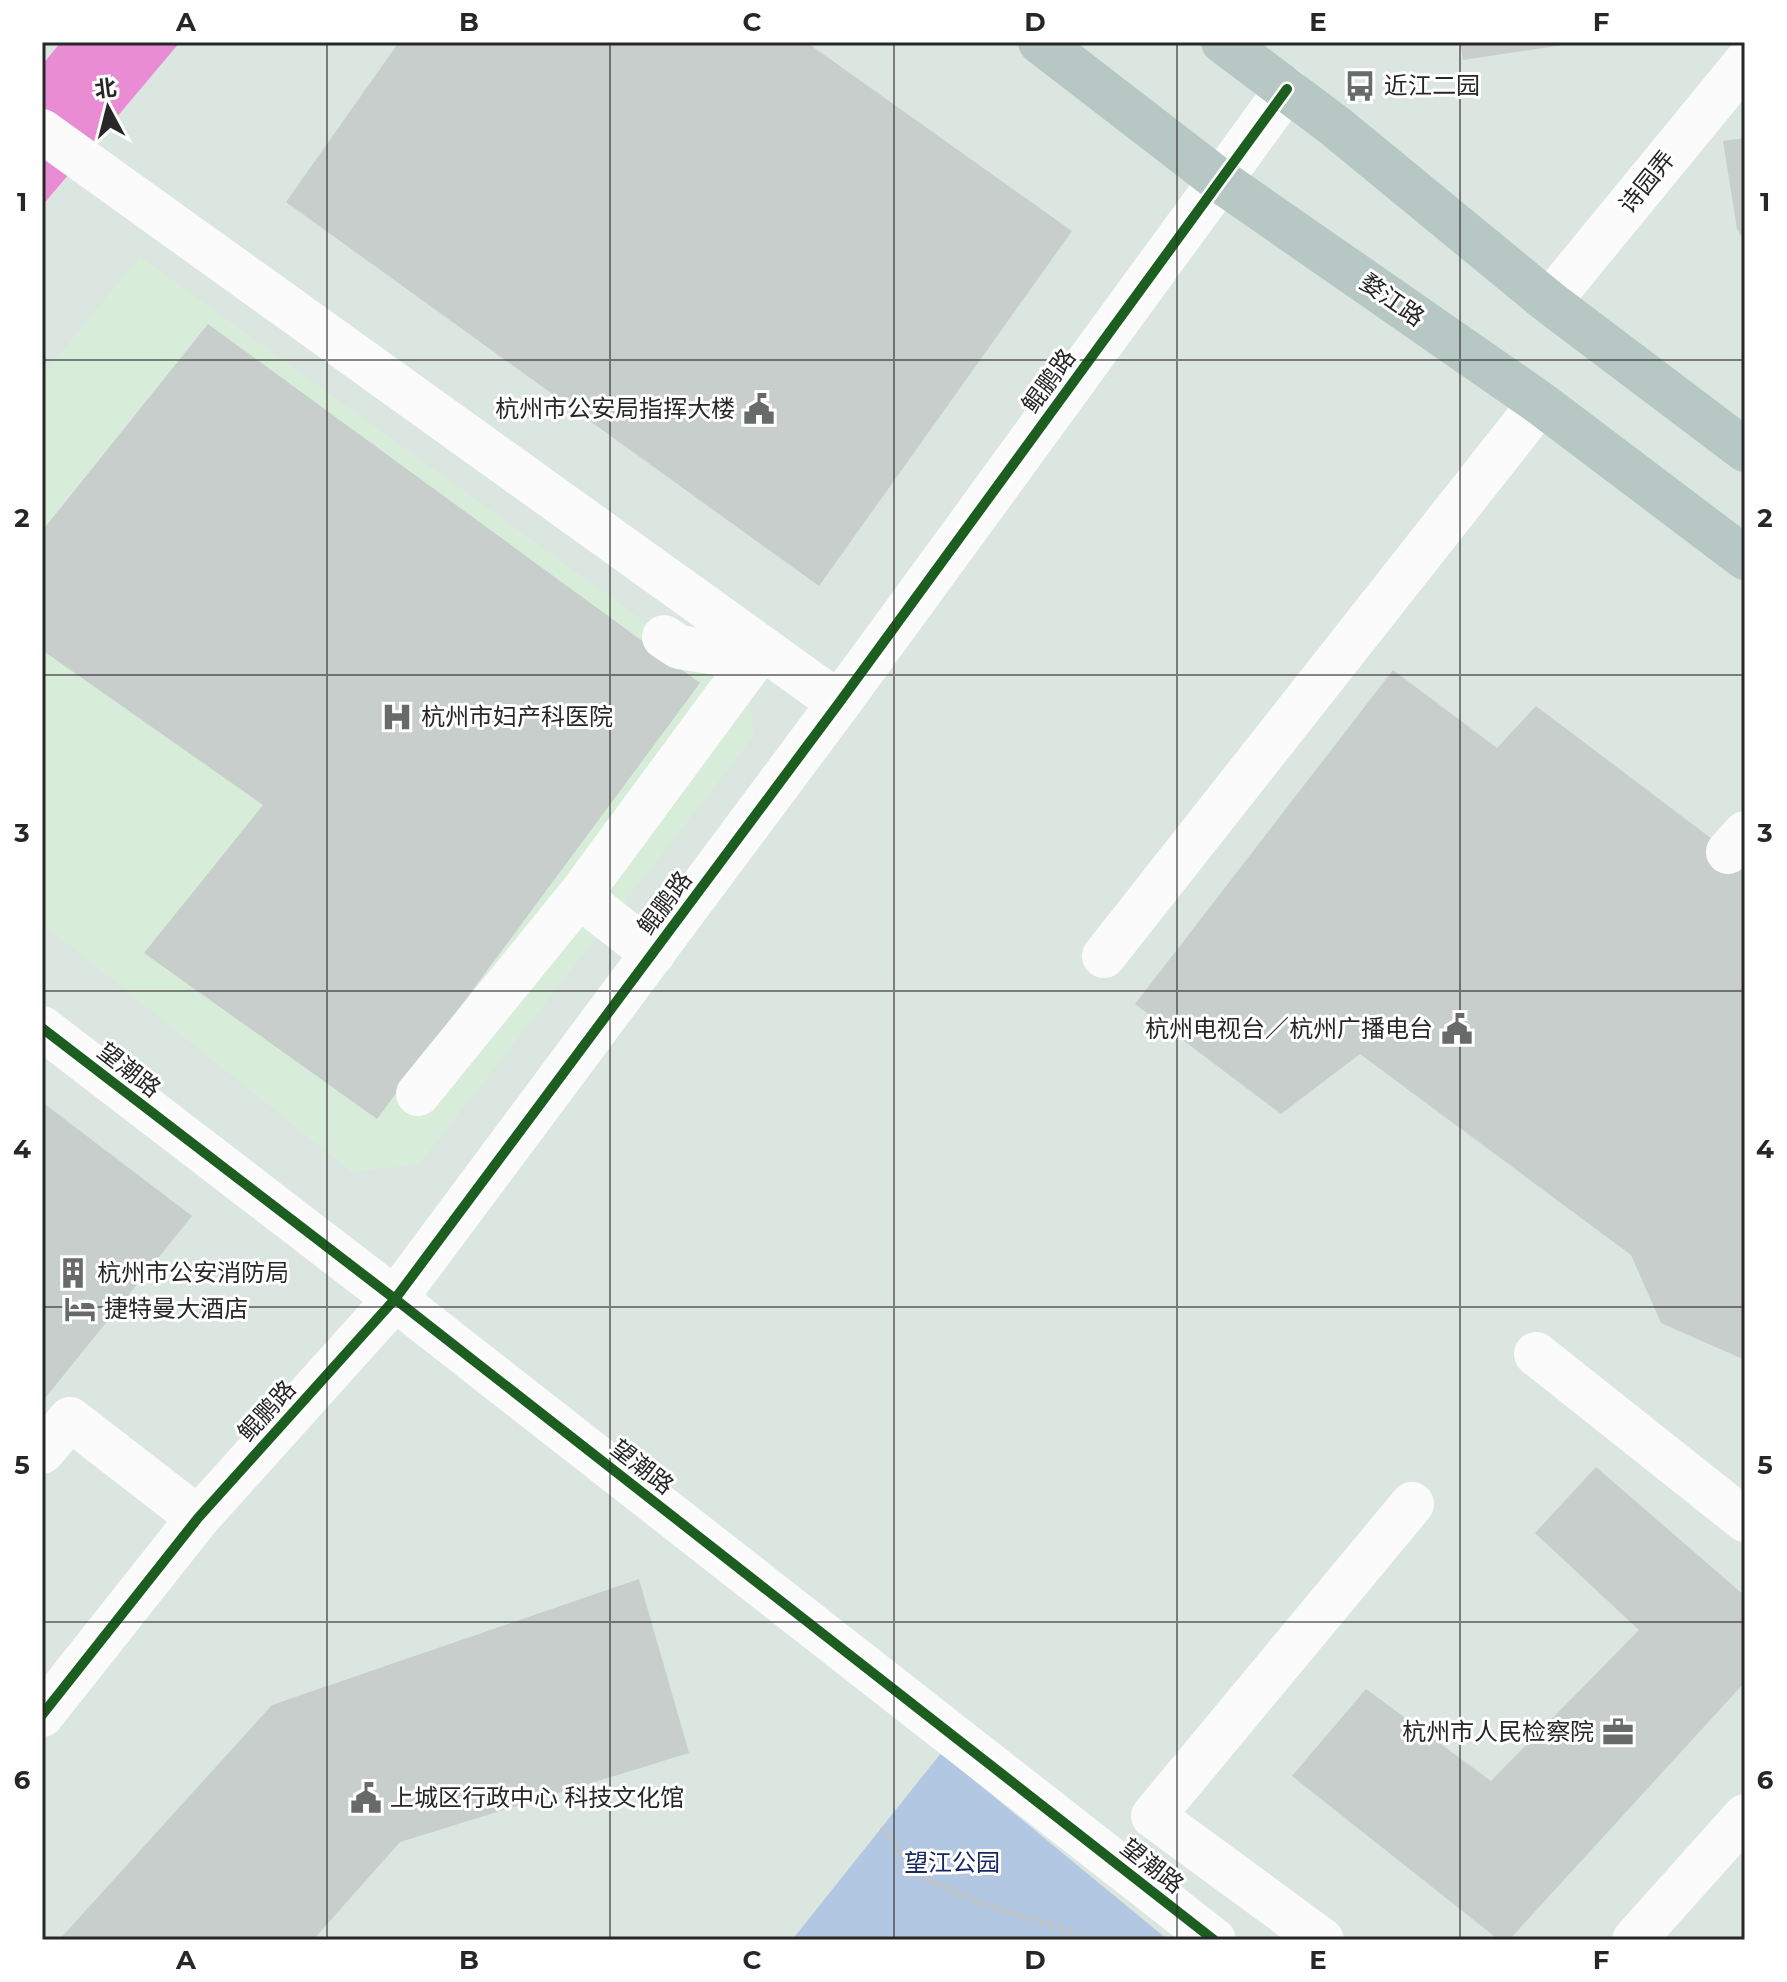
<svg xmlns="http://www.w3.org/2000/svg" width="1787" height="1982" viewBox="0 0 1787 1982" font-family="Montserrat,'Noto Sans SC',sans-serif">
<rect width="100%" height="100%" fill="#dbe6e1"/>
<!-- medical -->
<polygon fill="#d8edd9" points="140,257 750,698 754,736 419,1164 352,1172 42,923 42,376"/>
<!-- green -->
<polygon fill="#b2c7e2" points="941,1753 1168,1940 792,1940"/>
<!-- water -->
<polygon fill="#ea8cd4" points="61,42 180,42 42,206 42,65"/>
<!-- building -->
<g fill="#c7cecb">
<polygon points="399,42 806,42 1072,231 819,586 286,202"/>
<polygon points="1460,42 1569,42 1570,44 1463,60"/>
<polygon points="1745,138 1745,242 1737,229 1723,141"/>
<polygon points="208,324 700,683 377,1119 144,953 263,805 42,650 42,531"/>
<polygon points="1393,670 1497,748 1536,706 1745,864 1745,1360 1661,1323 1631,1255 1360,1054 1281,1114 1135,1004"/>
<polygon points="42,1102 192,1216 42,1402"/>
<polygon points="1596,1467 1745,1596 1745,1682 1509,1940 1499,1940 1292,1776 1366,1689 1491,1781 1639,1630 1535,1533"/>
<polygon points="639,1579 689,1753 400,1842 313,1940 59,1940 272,1705"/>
</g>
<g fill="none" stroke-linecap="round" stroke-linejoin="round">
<!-- path -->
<polyline stroke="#c3c4c4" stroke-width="5" stroke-dasharray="6 4" stroke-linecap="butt" points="882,1827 915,1874 983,1904 1070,1931 1082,1940"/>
<!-- minor -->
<g stroke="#fafbfa" stroke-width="44">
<polyline points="42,131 839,703"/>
<polyline points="1549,302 1745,63"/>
<polyline points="664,637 679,647 754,659"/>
<polyline points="1728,852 1745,833"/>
<polyline points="579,896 653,954"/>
<polyline points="1104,956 1540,403"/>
<polyline points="42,1028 395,1299 1214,1940"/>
<polyline points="418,1094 579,896 762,648"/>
<polyline points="1536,1354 1745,1520"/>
<polyline points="42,1452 70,1419 198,1518"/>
<polyline points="42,1715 198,1518 395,1299 839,703 1287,89"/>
<polyline points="1322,1940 1153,1816 1412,1504"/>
<polyline points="1634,1940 1745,1816"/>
</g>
<!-- major -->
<g stroke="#b7c8c4" stroke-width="44">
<polyline points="1040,42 1219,180 1540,403 1745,558"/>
<polyline points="1223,42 1335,126 1549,302 1745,450"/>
</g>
<defs>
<g id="cycleway">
<polyline points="42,1028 395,1299 1214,1940"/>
<polyline points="42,1715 198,1518 395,1299 839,703 1287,89"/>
</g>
</defs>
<!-- cycleway casing -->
<use href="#cycleway" stroke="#fff" stroke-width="15"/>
<!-- cycleway -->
<use href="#cycleway" stroke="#1b5e20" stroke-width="10"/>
</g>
<!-- grid -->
<path fill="none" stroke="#272727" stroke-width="2" stroke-opacity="0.55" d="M327,42V1940M610,42V1940M894,42V1940M1177,42V1940M1460,42V1940M42,360H1745M42,675H1745M42,991H1745M42,1307H1745M42,1622H1745"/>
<!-- icons -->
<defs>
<symbol id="bus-bare" viewBox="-9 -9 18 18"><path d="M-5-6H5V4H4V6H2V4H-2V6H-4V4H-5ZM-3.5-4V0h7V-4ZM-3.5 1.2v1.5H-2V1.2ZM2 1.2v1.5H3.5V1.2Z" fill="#666a68" stroke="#fff" stroke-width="2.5" paint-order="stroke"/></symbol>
<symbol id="civic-bare" viewBox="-9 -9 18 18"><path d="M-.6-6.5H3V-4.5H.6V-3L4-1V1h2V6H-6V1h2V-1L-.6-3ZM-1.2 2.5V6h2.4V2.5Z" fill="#666a68" stroke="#fff" stroke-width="2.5" paint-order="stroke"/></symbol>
<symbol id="hospital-bare" viewBox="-9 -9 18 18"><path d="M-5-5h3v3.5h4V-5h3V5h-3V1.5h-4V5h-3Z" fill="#666a68" stroke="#fff" stroke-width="2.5" paint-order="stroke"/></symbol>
<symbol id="building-bare" viewBox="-9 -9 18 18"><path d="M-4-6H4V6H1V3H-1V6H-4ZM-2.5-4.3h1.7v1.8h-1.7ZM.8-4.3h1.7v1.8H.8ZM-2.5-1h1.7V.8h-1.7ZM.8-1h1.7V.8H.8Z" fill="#666a68" stroke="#fff" stroke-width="2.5" paint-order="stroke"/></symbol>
<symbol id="hotel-bare" viewBox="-9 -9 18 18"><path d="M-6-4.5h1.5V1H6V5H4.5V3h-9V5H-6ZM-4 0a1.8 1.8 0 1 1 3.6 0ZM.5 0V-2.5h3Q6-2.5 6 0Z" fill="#666a68" stroke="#fff" stroke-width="2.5" paint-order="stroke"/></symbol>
<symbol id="office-bare" viewBox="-9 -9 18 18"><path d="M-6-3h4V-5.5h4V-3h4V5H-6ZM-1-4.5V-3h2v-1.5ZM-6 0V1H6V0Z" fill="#666a68" stroke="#fff" stroke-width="2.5" paint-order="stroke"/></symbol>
</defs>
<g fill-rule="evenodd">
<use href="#bus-bare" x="1338" y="64" width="44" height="44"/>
<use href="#civic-bare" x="737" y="387" width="44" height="44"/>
<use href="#hospital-bare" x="375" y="695" width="44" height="44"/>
<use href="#civic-bare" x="1435" y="1007" width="44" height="44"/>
<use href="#building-bare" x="51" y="1251" width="44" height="44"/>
<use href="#hotel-bare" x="58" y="1287" width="44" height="44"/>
<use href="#office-bare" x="1596" y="1710" width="44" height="44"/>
<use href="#civic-bare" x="344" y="1776" width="44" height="44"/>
</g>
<g text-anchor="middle" stroke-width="6" stroke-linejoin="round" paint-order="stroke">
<!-- poi labels -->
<g font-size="24" fill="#272727" stroke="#fff" text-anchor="start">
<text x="1384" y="94">近江二园</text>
<text x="735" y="417" text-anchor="end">杭州市公安局指挥大楼</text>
<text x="421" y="725">杭州市妇产科医院</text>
<text x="1433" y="1037" text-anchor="end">杭州电视台／杭州广播电台</text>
<text x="97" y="1281">杭州市公安消防局</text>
<text x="104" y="1317">捷特曼大酒店</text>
<text x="1594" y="1740" text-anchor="end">杭州市人民检察院</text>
<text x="390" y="1806">上城区行政中心 科技文化馆</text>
</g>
<!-- street labels -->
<g font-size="24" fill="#272727" stroke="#fff">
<text transform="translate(1647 182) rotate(-51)" y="8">诗园弄</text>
<text transform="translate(1392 300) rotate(35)" y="8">婺江路</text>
<text transform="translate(1049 381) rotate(-54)" y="8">鲲鹏路</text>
<text transform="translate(665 903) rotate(-53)" y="8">鲲鹏路</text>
<text transform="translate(129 1070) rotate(38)" y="8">望潮路</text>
<text transform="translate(267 1411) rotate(-48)" y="8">鲲鹏路</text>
<text transform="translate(642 1467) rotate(38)" y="8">望潮路</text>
<text transform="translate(1152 1866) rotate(38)" y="8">望潮路</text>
</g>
<!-- park labels -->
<g font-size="24" fill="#172863" stroke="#fff">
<text x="952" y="1871">望江公园</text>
</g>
</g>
<!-- border -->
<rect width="1787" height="1982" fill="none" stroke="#ffffff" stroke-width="88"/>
<!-- north arrow -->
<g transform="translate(108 108) rotate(353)" stroke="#ffffff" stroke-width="6" paint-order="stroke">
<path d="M0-6L14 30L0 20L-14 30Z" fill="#272727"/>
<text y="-12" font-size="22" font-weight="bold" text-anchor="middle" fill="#272727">北</text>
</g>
<rect x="44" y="44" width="1699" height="1894" fill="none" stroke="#272727" stroke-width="3"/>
<g font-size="26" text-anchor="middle" font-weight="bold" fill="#272727">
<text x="186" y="31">A</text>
<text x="469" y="31">B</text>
<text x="752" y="31">C</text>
<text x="1035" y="31">D</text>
<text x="1318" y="31">E</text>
<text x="1601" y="31">F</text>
<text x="22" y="211">1</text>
<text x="1765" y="211">1</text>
<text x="22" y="527">2</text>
<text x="1765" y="527">2</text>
<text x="22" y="842">3</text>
<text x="1765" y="842">3</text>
<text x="22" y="1158">4</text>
<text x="1765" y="1158">4</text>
<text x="22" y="1474">5</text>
<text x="1765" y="1474">5</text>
<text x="22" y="1789">6</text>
<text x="1765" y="1789">6</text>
<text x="186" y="1969">A</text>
<text x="469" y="1969">B</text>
<text x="752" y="1969">C</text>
<text x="1035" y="1969">D</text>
<text x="1318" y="1969">E</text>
<text x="1601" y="1969">F</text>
</g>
</svg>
